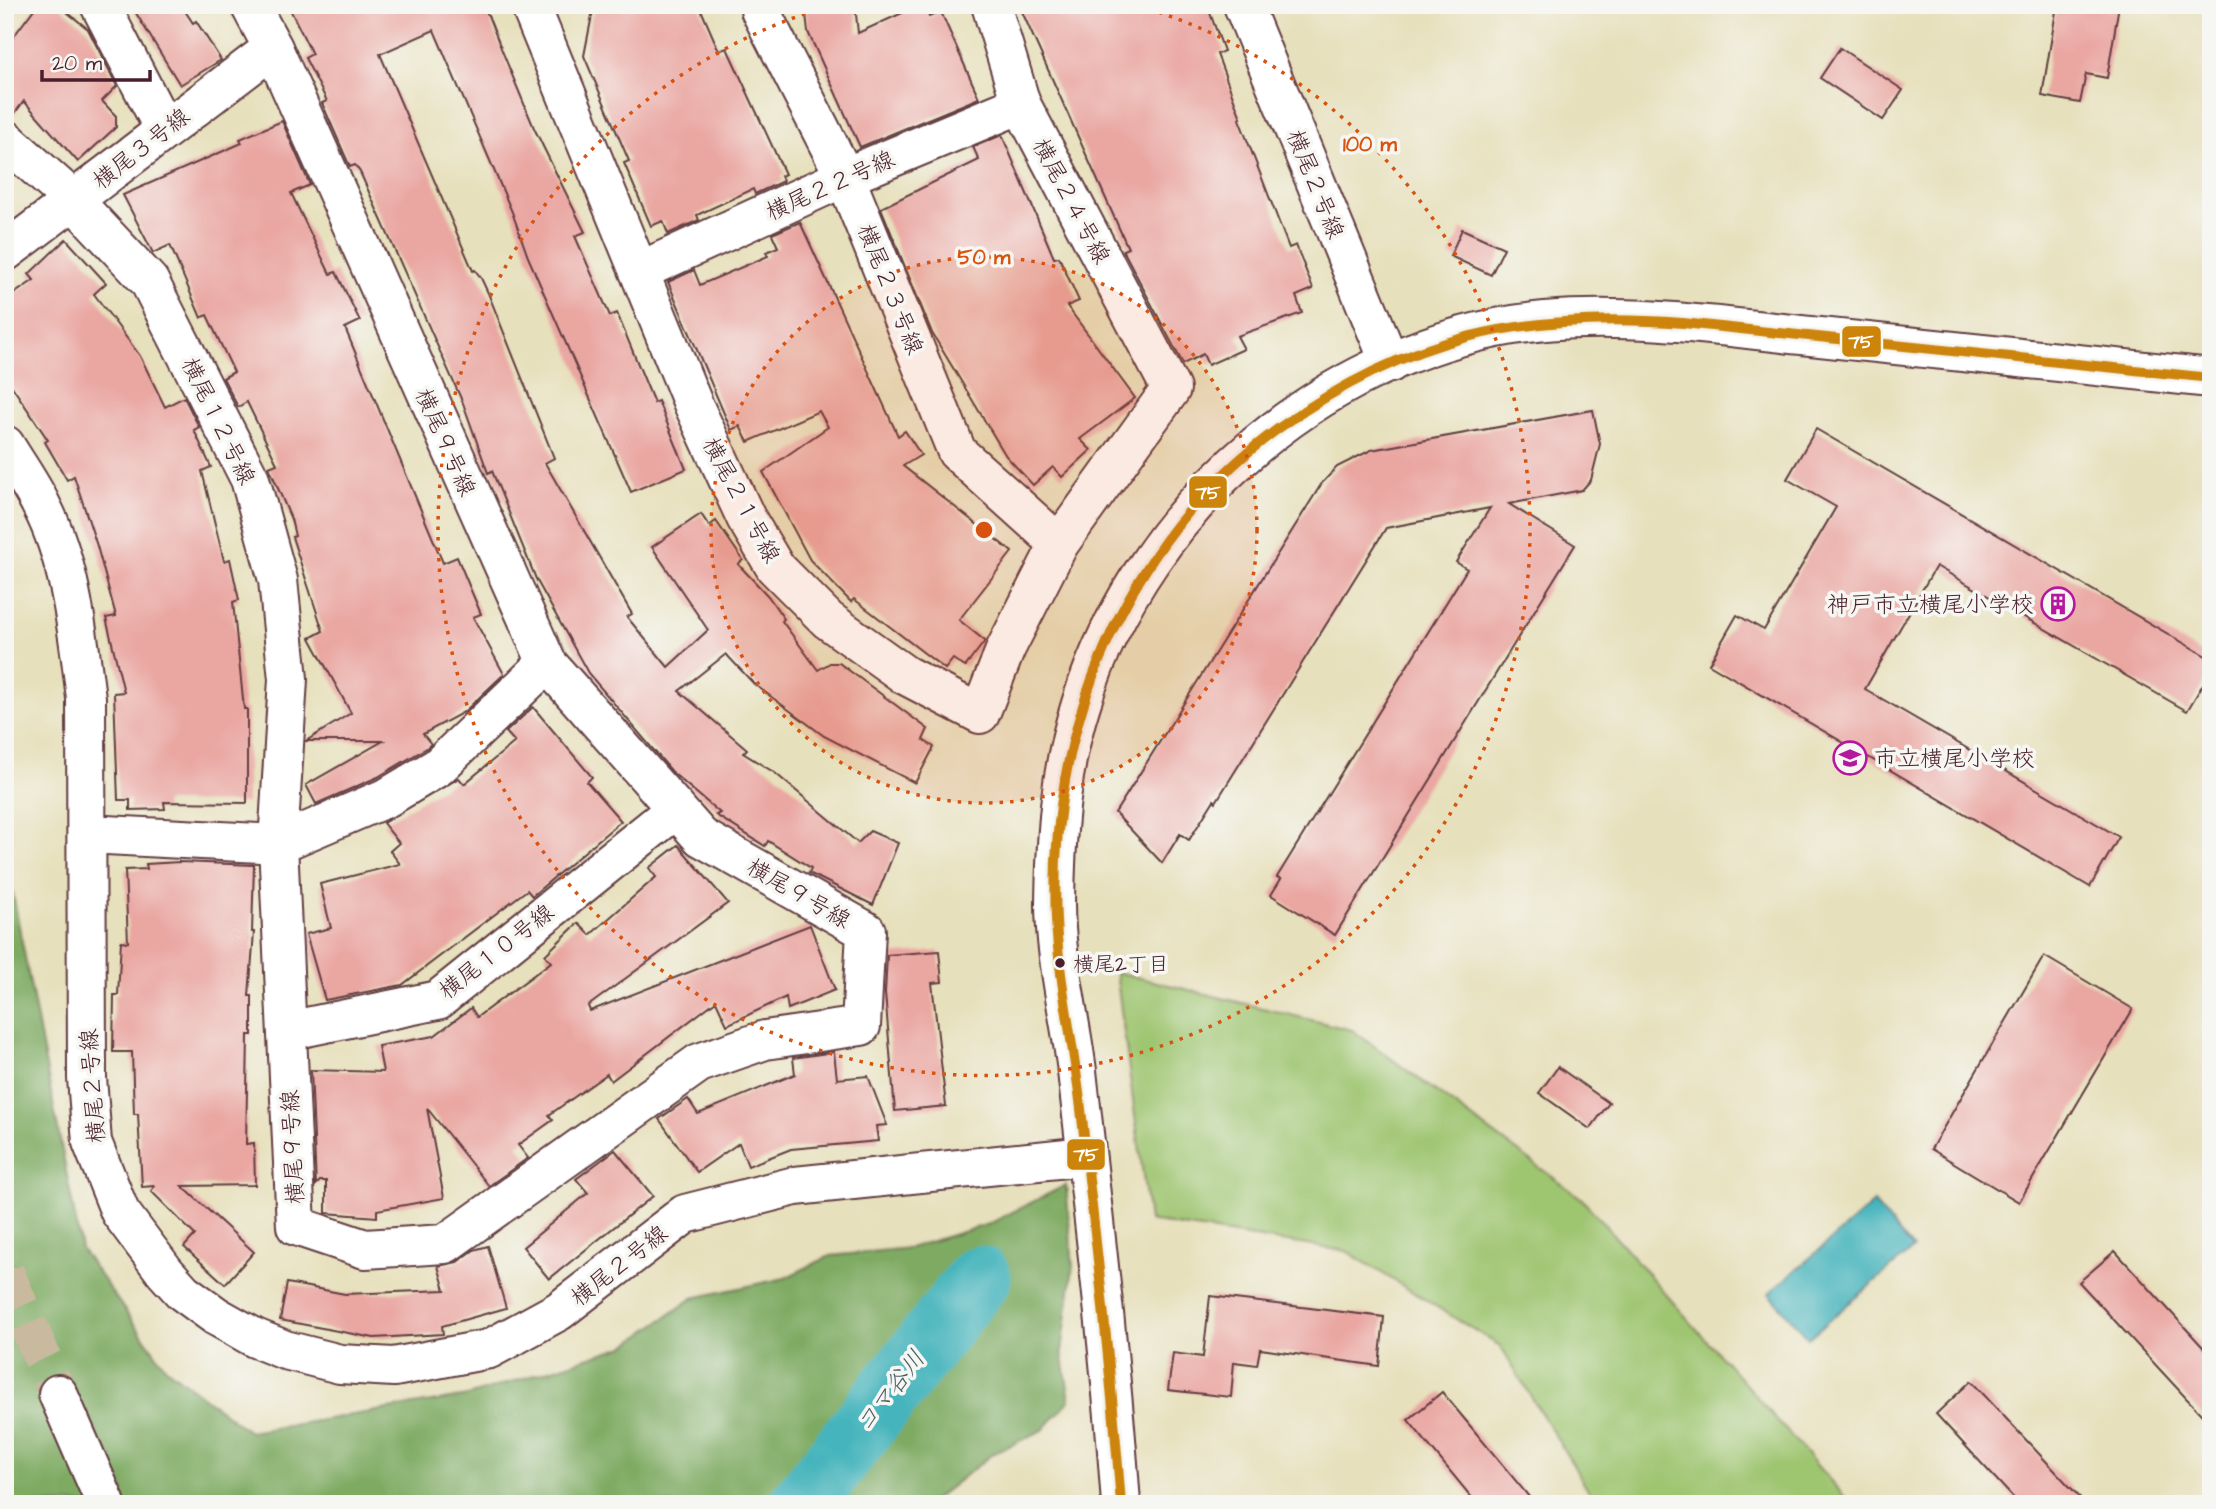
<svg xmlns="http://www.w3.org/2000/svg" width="2216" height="1509" viewBox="0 0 2216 1509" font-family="'Architects Daughter','Klee One',sans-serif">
<rect width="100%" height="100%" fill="#f6f6f2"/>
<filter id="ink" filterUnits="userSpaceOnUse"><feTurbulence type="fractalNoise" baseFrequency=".0143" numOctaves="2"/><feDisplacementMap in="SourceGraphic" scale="14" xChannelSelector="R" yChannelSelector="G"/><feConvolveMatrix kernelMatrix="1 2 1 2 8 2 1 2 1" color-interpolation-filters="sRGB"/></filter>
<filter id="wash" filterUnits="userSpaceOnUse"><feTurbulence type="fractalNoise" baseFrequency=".00686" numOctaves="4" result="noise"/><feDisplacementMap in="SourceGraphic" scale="28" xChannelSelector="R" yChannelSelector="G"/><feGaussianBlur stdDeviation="1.57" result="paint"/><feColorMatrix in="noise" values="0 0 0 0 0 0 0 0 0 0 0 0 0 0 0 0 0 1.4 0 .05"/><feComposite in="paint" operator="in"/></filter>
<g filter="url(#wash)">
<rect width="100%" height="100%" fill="#e7e0bc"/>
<!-- green -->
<polygon fill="#9ec56f" stroke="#74724d" stroke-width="2" points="1116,972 1352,1030 1581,1198 1851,1504 1597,1504 1500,1346 1346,1251 1149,1221"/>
<!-- forest -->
<polygon fill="#7eaa62" stroke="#646446" stroke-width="2" points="10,879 81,1249 166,1368 249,1432 468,1396 625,1346 693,1298 785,1278 830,1256 909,1248 989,1224 1066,1185 1073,1267 1062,1351 1070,1400 1043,1430 992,1454 929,1504 5,1504 5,881"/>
<!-- water -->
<polygon fill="#45b4bc" stroke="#486a74" stroke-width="2" points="1874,1203 1913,1249 1808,1338 1769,1293"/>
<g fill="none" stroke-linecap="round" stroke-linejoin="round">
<!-- river -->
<polyline stroke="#45b4bc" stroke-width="65" points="802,1504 979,1278"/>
</g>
<g id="blocks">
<!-- building -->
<g fill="#eaa6a1">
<polygon points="37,5 58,5 88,29 117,86 102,101 116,116 116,127 78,162 24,101 11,118 5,118 5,48"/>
<polygon points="131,5 181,5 193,23 196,21 221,60 180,85"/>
<polygon points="288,5 490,5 485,8 503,53 534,128 585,232 575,236 610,316 617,313 654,403 658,401 686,469 631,492 528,257 512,212 434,30 380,54 473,271 475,270 481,278 488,293 554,458 545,463 632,614 627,617 668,667 708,630 652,547 701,514 709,526 716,521 743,560 738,564 768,596 784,619 782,621 818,670 830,663 839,663 928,729 923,740 934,747 915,783 824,736 754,684 726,654 679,691 747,749 743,753 775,773 858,843 870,831 898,843 873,905 809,873 811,868 768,841 765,846 716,815 720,813 674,774 588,673 536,579 492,471 488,473 463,403 360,172 355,165 350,167 322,103 327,101 305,58 312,54"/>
<polygon points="594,5 699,5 719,51 727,48 785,174 781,176 783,181 755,194 753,189 697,215 699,220 668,234 663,221 651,226 624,163 629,161 584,56"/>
<polygon points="805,5 855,5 858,33 920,5 924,5 929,17 941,12 979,98 860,147 808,32"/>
<polygon points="1019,5 1207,5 1224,51 1217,54 1241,118 1239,119 1289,248 1296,245 1313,289 1296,296 1302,313 1237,336 1244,349 1208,365 1203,354 1183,364 1123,250 1128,248"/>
<polygon points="2057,5 2119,5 2107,78 2086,74 2080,103 2042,96"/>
<polygon points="1840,48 1903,90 1883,120 1820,78"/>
<polygon points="282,121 310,185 291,193 330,274 336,272 360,321 345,328 443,563 457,557 481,614 473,617 504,674 464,712 423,734 431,744 425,749 378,777 316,804 306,785 383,741 306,741 351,713 310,638 323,631 292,537 295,536 291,519 269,467 277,464 247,402 238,407 223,378 234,372 207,315 201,318 170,245 153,253 123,195 242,143 240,139"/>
<polygon points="1002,135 1054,258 1059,257 1079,301 1067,306 1135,398 1080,439 1091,450 1062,477 1053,467 1033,485 1006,456 932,333 881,208 979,160 973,147"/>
<polygon points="800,222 898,436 905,431 921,455 903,466 1012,552 959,620 985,641 965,667 953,659 945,669 854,599 851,602 810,560 763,472 828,427 819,411 748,442 740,426 731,430 668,282 694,270 700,285 768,256 766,252 778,247 772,234"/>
<polygon points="1462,229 1504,248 1491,275 1450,256"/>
<polygon points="66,239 106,283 94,294 140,356 165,407 184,397 199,427 194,430 211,467 202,471 224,561 230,559 239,600 233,602 244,709 247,709 247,803 164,802 165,809 130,810 130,800 118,800 114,693 124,692 106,618 116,616 97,546 74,476 67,480 45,442 48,440 5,376 5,300 34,280 29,274"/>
<polygon points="1593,410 1600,444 1591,480 1582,490 1509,504 1575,545 1335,935 1271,895 1281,879 1277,877 1467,569 1456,562 1490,508 1386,528 1216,802 1214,800 1189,840 1180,834 1162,863 1115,813 1322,483 1337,467 1371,450"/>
<polygon points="1816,429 2211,659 2211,671 2187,711 1936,566 1865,689 2119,837 2090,887 1709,664 1737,615 1764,630 1836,507 1787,479"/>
<polygon points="533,707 592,777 587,782 621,821 532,896 527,890 402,985 325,1000 306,934 331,928 320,884 400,864 390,851 399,843 383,823 459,778 464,784 515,742 506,732"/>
<polygon points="678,845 728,903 588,1006 590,1011 810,925 835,990 788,1009 786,997 727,1025 716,1001 611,1081 607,1074 549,1115 553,1120 518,1145 528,1158 489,1186 427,1108 444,1198 377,1210 377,1217 326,1213 326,1181 320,1181 316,1185 311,1070 383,1072 378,1046 434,1036 471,1008 477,1017 551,962 545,955 578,923 590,935 656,877 649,868"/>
<polygon points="180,862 254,865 252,932 254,932 249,996 252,996 252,1035 248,1035 246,1144 254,1143 255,1185 182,1186 254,1252 225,1284 184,1247 195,1235 151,1191 155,1186 142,1187 138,1114 134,1114 132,1052 113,1052 114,995 118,995 121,941 128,942 125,870 147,869 146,864"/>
<polygon points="939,951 942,982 932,983 946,1106 895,1111 885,993 887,955"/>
<polygon points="2044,956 2133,1009 2019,1202 1931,1149"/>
<polygon points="834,1052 837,1079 868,1076 887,1125 876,1126 878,1141 791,1149 748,1166 739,1143 697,1172 659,1119 688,1099 698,1114 795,1074 793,1058"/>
<polygon points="1558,1067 1609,1103 1590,1129 1539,1093"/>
<polygon points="615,1150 653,1196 549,1279 523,1247 588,1193 576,1179"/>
<polygon points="488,1246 506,1308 442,1326 443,1334 374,1338 280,1320 287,1283 345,1294 445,1290 438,1266 457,1262 474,1250"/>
<polygon points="2115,1251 2211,1356 2211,1425 2079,1282"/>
<polygon points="1210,1296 1384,1317 1379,1366 1260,1349 1257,1365 1234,1362 1231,1397 1168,1390 1173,1353 1203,1357"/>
<polygon points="1971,1381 2086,1504 2019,1504 1936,1414"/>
<polygon points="1442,1392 1535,1504 1477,1504 1408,1420"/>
</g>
</g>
</g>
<g filter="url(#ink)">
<use href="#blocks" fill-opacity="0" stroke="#623c41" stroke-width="2"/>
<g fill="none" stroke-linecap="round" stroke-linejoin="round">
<!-- highway-tunnel -->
<polyline stroke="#c8b99f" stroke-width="38" stroke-dasharray="38 19" stroke-linecap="butt" points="5,1272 58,1394"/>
<defs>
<g id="minor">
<polyline points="100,5 164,129"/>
<polyline points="530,5 694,406 746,518 775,567 828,620 905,675 980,714 1006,648 1059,544 1171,389 1021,104 991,5"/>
<polyline points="761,5 760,10 845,177 957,452 1059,544"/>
<polyline points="1243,5 1390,363"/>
<polyline points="5,139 73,200 149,281 250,479 278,580 288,679 278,844 296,1226 365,1249 445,1244 699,1063 765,1040 861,1026 866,931 701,837 547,663 273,48"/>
<polyline points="5,252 273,48 250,5"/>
<polyline points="640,271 845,177 1021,104"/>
<path d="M5,445C17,465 31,484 41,505C71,562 78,635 86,698L87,1078L92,1142L120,1212L165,1272L183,1292L216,1316L255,1338L285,1350L340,1364L394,1367L489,1349L559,1311L685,1214L795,1186L1086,1156"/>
<polyline points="87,834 278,844 388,797 438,767 547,663"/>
<polyline points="287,1031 438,1000 676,809"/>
<path d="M1121,1504C1111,1359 1093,1215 1077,1071C1070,1017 1055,957 1055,903C1056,835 1060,769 1081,704C1143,503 1333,341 1545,321C1636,313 1731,328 1820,337C1950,351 2081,364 2211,378"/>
</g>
<polyline id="highway" points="58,1394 106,1504"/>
</defs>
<!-- minor casing -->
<use href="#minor" stroke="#623c41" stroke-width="42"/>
<!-- highway casing -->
<use href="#highway" stroke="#623c41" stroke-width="42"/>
<!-- minor -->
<use href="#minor" stroke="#fff" stroke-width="38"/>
<!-- highway -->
<use href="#highway" stroke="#fff" stroke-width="38"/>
<defs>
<path id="bus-1" d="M1121,1504C1111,1372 1096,1240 1081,1109C1074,1046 1059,983 1056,920C1047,731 1123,541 1279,428C1409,335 1525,311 1683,323L2211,378"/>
</defs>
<!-- bus-1 casing -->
<use href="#bus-1" stroke="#f6f6f2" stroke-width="16"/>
<!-- bus-1 -->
<use href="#bus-1" stroke="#cc840b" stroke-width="10"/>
</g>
</g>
<!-- distance rings -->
<circle cx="984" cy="530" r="273" fill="#d8530f" fill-opacity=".12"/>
<g fill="none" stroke="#d8530f" stroke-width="3.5" stroke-dasharray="3.5 7">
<circle cx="984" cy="530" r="273"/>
<path d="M1139 6A546 546 0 1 1 829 6"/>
</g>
<!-- icons -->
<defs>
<symbol id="building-ring" viewBox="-11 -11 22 22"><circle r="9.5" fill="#f6f6f2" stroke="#b5179e" stroke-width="1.5"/><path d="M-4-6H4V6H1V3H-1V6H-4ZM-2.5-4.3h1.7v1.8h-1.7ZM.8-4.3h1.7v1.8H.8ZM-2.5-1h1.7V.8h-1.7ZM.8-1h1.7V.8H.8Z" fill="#b5179e"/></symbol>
<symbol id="school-ring" viewBox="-11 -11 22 22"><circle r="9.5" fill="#f6f6f2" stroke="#b5179e" stroke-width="1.5"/><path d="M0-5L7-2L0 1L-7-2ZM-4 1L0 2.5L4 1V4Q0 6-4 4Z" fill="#b5179e"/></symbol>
</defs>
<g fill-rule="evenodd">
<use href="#building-ring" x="2039" y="585" width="38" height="38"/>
<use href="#school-ring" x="1831" y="739" width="38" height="38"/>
</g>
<!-- markers -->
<circle fill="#4a1f2b" stroke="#f6f6f2" stroke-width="2.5" cx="1060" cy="963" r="6"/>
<g text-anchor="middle" stroke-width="7" stroke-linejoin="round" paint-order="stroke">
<!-- bus labels -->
<g font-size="21" fill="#4a1f2b" stroke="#f6f6f2" text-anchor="start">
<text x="1073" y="971">横尾2丁目</text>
</g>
<!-- street labels -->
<g font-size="23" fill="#4a1f2b" stroke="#f6f6f2">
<text transform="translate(141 148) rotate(-38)" y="8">横尾３号線</text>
<text transform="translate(1316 184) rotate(68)" y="8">横尾２号線</text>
<text transform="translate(830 185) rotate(-24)" y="8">横尾２２号線</text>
<text transform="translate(1072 201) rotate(62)" y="8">横尾２４号線</text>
<text transform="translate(891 289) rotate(68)" y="8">横尾２３号線</text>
<text transform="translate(219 421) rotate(64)" y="8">横尾１２号線</text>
<text transform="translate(446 442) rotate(66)" y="8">横尾９号線</text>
<text transform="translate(742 500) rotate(62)" y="8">横尾２１号線</text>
<text transform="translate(799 893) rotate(30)" y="8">横尾９号線</text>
<text transform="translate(496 951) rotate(-38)" y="8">横尾１０号線</text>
<text transform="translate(92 1086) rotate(-94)" y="8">横尾２号線</text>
<text transform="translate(292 1147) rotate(-93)" y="8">横尾９号線</text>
<text transform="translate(619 1265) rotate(-38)" y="8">横尾２号線</text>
</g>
<!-- poi labels -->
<g font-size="23" fill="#4a1f2b" stroke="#f6f6f2" text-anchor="end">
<text x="2034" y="612">神戸市立横尾小学校</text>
<text x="1874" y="766" text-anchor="start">市立横尾小学校</text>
</g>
<!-- water labels -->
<g font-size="24" font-style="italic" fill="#485b65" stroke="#f6f6f2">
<text transform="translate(890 1391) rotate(-52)" y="8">コマ谷川</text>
</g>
</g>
<circle cx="984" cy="530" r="10" fill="#d8530f" stroke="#f6f6f2" stroke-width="3.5"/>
<g font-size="21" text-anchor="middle" font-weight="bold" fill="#d8530f" stroke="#f6f6f2" stroke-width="7" stroke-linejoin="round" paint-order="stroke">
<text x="1370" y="151">100 m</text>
<text x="984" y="264">50 m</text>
</g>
<g stroke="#f6f6f2" stroke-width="2.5">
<rect x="1841" y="325" width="41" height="33" rx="7" fill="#cc840b"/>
<rect x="1188" y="475" width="40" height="34" rx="7" fill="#cc840b"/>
<rect x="1066" y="1138" width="40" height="33" rx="7" fill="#cc840b"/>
</g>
<g font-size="19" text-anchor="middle" font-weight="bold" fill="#fff">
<text x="1861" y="348">75</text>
<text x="1208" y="499">75</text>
<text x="1086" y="1161">75</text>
</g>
<!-- margin -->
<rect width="2216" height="1509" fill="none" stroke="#f6f6f2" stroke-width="28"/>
<!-- scale -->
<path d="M42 70v10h108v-10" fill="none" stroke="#4a1f2b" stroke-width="3.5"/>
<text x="52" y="70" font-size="21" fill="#4a1f2b" stroke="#f6f6f2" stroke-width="5" paint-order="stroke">20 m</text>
</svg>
